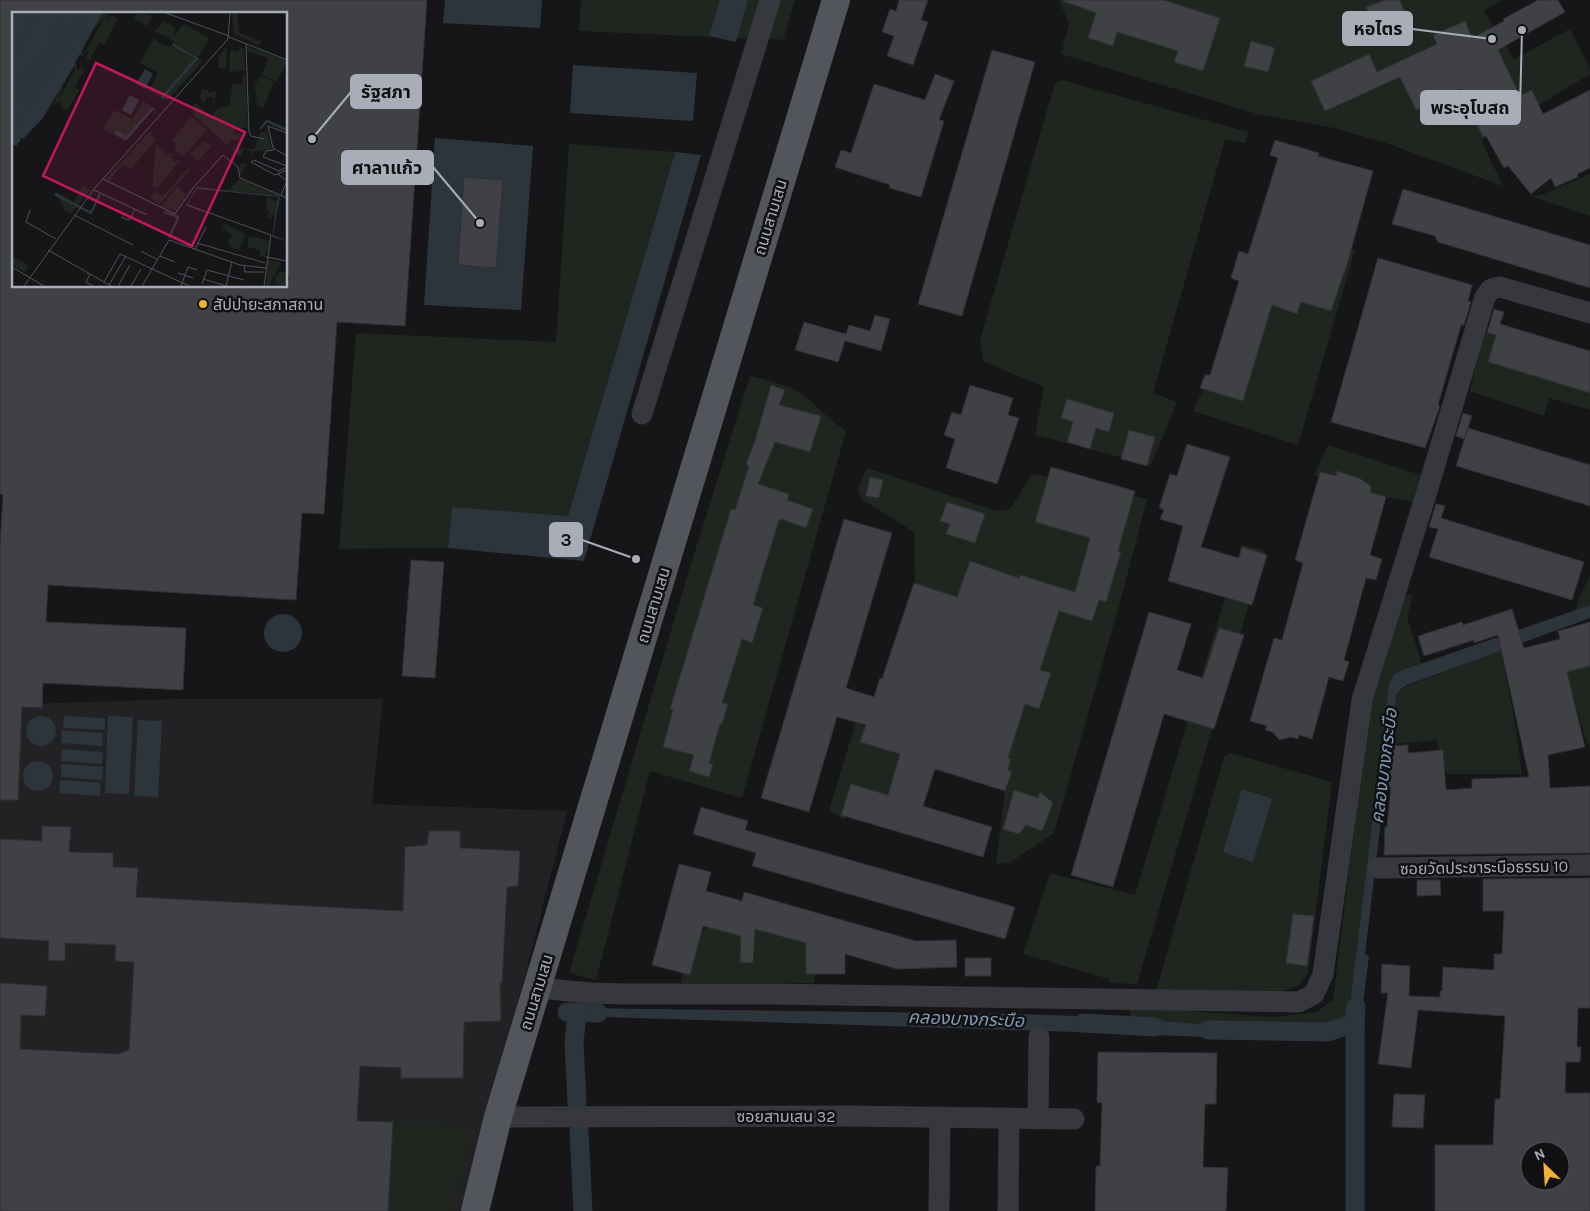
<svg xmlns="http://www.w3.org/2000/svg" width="1590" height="1211" viewBox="0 0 1590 1211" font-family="Karla,'Noto Sans Thai',sans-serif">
<rect width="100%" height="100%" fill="#161618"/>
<!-- built -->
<polygon fill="#222225" points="175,699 383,699 372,804 567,811 465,1211 0,1211 0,705"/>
<!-- green -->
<g fill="#1e261f">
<polygon points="581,0 795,0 783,40 579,31"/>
<polygon points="1059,0 1502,0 1484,11 1514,59 1570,29 1590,69 1590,74 1481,140 1503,186 1386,143 1334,128 1257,114 1061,54 1069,24"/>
<polygon points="1062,80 1248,132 1245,143 1225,140 1153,393 1177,402 1151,465 1035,435 1044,387 983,361 980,340 1055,83"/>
<polygon points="569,144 675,152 568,516 452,508 448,548 339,549 356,333 556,342"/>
<polygon points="1590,174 1590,216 1530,196 1541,195"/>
<polygon points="1269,249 1355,250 1298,445 1193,411"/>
<polygon points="1484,332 1496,335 1488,362 1590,393 1590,410 1549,398 1544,416 1470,391"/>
<path d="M750,376C764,379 792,386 803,395C818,406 830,421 846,431L742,798L650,771L596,980L569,973L690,567Z"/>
<polygon points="1328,445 1421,475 1412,502 1386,497 1314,475"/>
<polygon points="867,468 996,511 1010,509 1032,474 1049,477 1035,522 1104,541 1131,495 1147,499 1122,595 1054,833 1009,863 996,864 1005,791 975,705 930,690 915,579 914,532 861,499 858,488"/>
<polygon points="1241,545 1265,550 1137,984 1109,983 1109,979 1023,954 1050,873 1135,895"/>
<polygon points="1590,575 1590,605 1576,610 1578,601"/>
<path d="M1403,594L1413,595L1407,617L1422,664C1408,669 1397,670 1389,683L1348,1021L1329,1029L1234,1027L1130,1018V1007L1273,1017L1317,1012L1333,1000L1368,715L1385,663Z"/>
<polygon points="1501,650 1516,729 1522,774 1446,774 1436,740 1389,745 1396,697 1402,688"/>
<polygon points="1590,656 1590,743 1587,744 1565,667"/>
<polygon points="856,722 913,744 897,804 863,792 844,820 829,810"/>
<polygon points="1231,753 1332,782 1308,974 1299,985 1280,993 1155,994 1224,757"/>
<polygon points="717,916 818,941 814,983 681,983 685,950"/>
<polygon points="393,1122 460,1125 471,1132 451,1211 388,1211"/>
</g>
<!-- water -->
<g fill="#2c353c">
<polygon points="445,0 542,0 540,28 443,23"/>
<polygon points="720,0 748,0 736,42 709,36"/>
<polygon points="573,65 697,73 693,121 570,113"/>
<polygon points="435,138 533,146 521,310 424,305"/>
<polygon points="675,152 701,155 584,561 448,548 452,507 568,516"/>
<polygon points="1590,605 1590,618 1407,685 1402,688 1396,696 1365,954 1369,956 1359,1034 1347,1029 1389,683 1394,675 1400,671"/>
<circle cx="283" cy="633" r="19"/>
<circle cx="41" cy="731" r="15"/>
<polygon points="64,716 105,718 105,730 63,728"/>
<polygon points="108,716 133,717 129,794 105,793"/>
<polygon points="138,720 162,721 158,797 134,796"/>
<polygon points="62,730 103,733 102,746 61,743"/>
<polygon points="62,749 103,752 102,764 61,761"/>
<circle cx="38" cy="776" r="15"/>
<polygon points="61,764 103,767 102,780 61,777"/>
<polygon points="60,780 101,783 100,796 59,793"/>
<polygon points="1242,789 1272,799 1253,862 1223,852"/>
<polygon points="573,1008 1020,1014 1109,1017 1108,1033 571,1016"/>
<polygon points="1130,1018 1234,1027 1233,1038 1128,1034"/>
</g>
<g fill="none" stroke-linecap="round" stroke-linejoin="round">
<!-- canal -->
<g stroke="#2c353c" stroke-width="19">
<polyline points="567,1012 598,1013"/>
<polyline points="577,1013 574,1043 577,1102"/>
<polyline points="1083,1023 1155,1027"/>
<polyline points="1355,1023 1355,1211"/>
<polyline points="1208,1030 1328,1032 1355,1023 1356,1007"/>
<polyline points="579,1131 583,1211"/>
</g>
</g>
<!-- building -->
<g fill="#404145" stroke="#303034" fill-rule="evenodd">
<path d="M0,0H427L405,326L337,322L324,514L302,513L296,600L48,585L46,622L186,628L183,690L43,683L42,708L22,707L18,800H0V547L3,494H0ZM14,14H286V286H14Z"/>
<polygon points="899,0 928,0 921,20 928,22 913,65 887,56 894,36 882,32 890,9 896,11"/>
<polygon points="1064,0 1164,0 1220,18 1203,71 1174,62 1178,51 1117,32 1113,46 1088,38 1096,13 1063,1"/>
<polygon points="1385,0 1400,0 1410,26 1378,38 1366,7"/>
<polygon points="1538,0 1558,0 1565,12 1498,50 1520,96 1532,90 1543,114 1590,90 1590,168 1577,174 1578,177 1555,187 1551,178 1531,194 1508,166 1504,168 1486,136 1483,137 1460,89 1416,110 1400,77 1325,111 1311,81 1369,54 1377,72 1437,44 1433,35 1465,21 1472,38 1504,21 1503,19"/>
<polygon points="1251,41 1275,48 1268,72 1244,66"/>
<polygon points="992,50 1035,62 962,316 918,304"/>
<polygon points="935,74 954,81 939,120 944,121 921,197 889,188 890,185 835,167 841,150 851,153 874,84 925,100"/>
<polygon points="1275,140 1319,153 1318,156 1373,171 1348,261 1331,311 1301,302 1297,314 1272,305 1243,401 1200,388 1205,375 1210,375 1239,281 1231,278 1239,251 1248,254 1278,158 1270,155"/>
<polygon points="464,177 503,180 496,268 458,265"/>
<polygon points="1403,189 1590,245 1590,288 1438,242 1435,236 1392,224"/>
<polygon points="1378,258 1472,285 1468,301 1471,302 1464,325 1461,325 1438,405 1440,406 1425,448 1331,422"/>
<polygon points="1494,309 1504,312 1500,324 1590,351 1590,393 1488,362 1496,335 1487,333"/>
<polygon points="875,315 890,319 881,351 845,341 838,362 795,350 804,322 846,334 849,325 870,331"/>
<polygon points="771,385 785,390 779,405 821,416 810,452 775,442 758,484 789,494 787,500 813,509 806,528 781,519 780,520 779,520 753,605 763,608 752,643 742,639 722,703 728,704 722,724 720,724 709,763 713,764 709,777 689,771 694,755 663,747 673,710 670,709 731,509 735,510 749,466 746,464 754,444"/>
<polygon points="970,385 1013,398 1008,415 1019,418 997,484 946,468 955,439 944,435 952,412 961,415"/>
<polygon points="1067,399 1114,413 1109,432 1096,428 1090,449 1067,442 1073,422 1061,418"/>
<polygon points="1463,413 1472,416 1464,439 1456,436"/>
<polygon points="1468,428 1590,465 1590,506 1456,466"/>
<polygon points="1129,430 1155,437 1147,466 1121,459"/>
<polygon points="1187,444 1230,457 1201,547 1239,558 1242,547 1267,555 1252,605 1168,581 1183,526 1160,519 1164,510 1159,508 1170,474 1177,476"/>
<polygon points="1051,467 1135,491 1118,551 1121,552 1106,602 1099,600 1092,621 1059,611 1040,670 1051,673 1039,709 1025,704 1008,758 1011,759 1008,770 1012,771 1005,791 935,769 923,806 992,827 983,857 841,815 851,784 888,795 900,754 860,742 866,725 837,717 809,812 761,798 844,519 892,533 846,688 874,697 880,678 882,679 914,583 957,597 970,561 1019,578 1020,575 1075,592 1090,538 1035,522"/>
<polygon points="1337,471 1359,478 1371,486 1370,492 1386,497 1370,555 1382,559 1376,580 1366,578 1344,660 1349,662 1343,681 1329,677 1312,739 1299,735 1298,739 1290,737 1280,740 1272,732 1265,730 1267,726 1250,721 1274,638 1282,640 1303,563 1295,560 1320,472 1336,476"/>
<polygon points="870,477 883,480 879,498 866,496"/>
<polygon points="947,502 985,514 975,543 946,534 950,524 940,521"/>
<polygon points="1436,504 1445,506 1441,518 1584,562 1572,600 1429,557 1438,529 1429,527"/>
<polygon points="411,560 444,562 435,678 402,676"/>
<polygon points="1512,609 1524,648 1560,639 1558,631 1590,622 1590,666 1567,672 1585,747 1548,755 1550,788 1590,786 1590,853 1384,855 1385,827 1387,827 1391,787 1388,787 1392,746 1408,745 1408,753 1443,750 1446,790 1472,788 1472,779 1529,777 1498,635 1474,643 1474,640 1424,656 1418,636 1462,622 1463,625"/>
<polygon points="1149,612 1191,624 1177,670 1203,678 1219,628 1244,635 1214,729 1164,714 1113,887 1071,875"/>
<polygon points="1014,790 1038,798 1040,792 1053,803 1042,831 1026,825 1019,834 1003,829"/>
<polygon points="701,807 748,821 745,830 1015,907 1005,939 752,866 756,853 693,834"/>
<polygon points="42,826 71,827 69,852 113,853 113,867 138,868 136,897 403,911 405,847 427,845 429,831 460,831 460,848 520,851 518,886 507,887 502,983 500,983 501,1021 464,1022 463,1078 401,1078 401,1068 360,1066 357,1121 393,1122 388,1211 0,1211 0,983 47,986 45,1016 21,1015 20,1049 118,1054 129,1050 134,962 115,961 116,945 65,943 65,961 48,960 49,941 0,938 0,839 42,841"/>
<polygon points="679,864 711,872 706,891 742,901 744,892 916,941 956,940 957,967 897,969 845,954 845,974 806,974 806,943 755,929 753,963 740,962 741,936 703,926 690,975 652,965"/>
<path d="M1590,878V1008H1578L1577,1047H1581L1580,1062H1566L1565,1093H1590V1211H1435V1145H1493L1495,1099H1500L1505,1016L1418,1010L1411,1068L1378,1064L1388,993H1381L1382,964L1410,966L1409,996L1440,997V991H1442L1443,967L1494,970V954H1502L1504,911H1483V879ZM1528,1151H1560V1181H1528Z"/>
<polygon points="1417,880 1440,880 1441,895 1417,896"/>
<polygon points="1293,914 1314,916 1307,966 1286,963"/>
<rect x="965" y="958" width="26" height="18"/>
<polygon points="1098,1052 1217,1053 1216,1104 1205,1104 1203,1167 1228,1168 1226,1211 1095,1211 1096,1166 1100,1166 1102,1103 1097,1102"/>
<polygon points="1394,1094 1425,1095 1423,1128 1392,1127"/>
</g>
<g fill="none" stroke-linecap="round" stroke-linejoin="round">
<!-- minor -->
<g stroke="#37383d" stroke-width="21">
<polyline points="642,414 770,0"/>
<polyline points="1378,868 1590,865"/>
<polyline points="537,988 591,993 624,994 769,994 1299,1002 1314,994 1323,974 1362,700 1428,488 1485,297 1491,289 1500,287 1590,313"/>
<polyline points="498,1117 844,1116 1074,1119"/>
<polyline points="1038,1119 1039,1037"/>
<polyline points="939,1211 940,1117"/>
<polyline points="1008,1211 1009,1120"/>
</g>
<!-- major -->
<polyline stroke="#53555c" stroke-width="28" points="475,1211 498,1117 836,0"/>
</g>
<!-- markers -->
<circle fill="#f2b134" stroke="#111113" stroke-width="2" cx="203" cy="304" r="5"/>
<g text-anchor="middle" stroke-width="5" stroke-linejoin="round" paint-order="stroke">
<!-- street labels -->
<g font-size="16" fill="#a8adb8" stroke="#111113">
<text transform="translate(770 217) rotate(-73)" y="6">ถนนสามเสน</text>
<text transform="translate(653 605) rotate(-73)" y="6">ถนนสามเสน</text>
<text transform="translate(1484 867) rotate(-1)" y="6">ซอยวัดประชาระบือธรรม 10</text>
<text transform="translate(536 992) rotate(-73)" y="6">ถนนสามเสน</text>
<text x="786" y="1122">ซอยสามเสน 32</text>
</g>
<!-- poi labels -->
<g font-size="16" fill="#a8adb8" stroke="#111113" text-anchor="start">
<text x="213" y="310">สัปปายะสภาสถาน</text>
</g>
<!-- water labels -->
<g font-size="18" font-style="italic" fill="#7f9bb3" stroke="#111113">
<text transform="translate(1384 766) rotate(-83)" y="6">คลองบางกระบือ</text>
<text transform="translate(966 1019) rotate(2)" y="6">คลองบางกระบือ</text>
</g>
</g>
<!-- overview -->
<g transform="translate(12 12)">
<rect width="275" height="275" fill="#161618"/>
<path d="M95,1V6L101,3L106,7L92,33L87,31L78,48L74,46L77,40H69L74,39L93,5L80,19L88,2ZM125,1L141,4L135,14L122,7ZM220,1H225L227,21L249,29L247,34L222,22ZM152,9L164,16L161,25L172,12L197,26L187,45L161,31L163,26L160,30L157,25L142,20ZM142,26L152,34H160L191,49L155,89L137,79L146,61L128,51ZM215,34L214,57L206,56L207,44ZM235,34L275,49L265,70L250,63L256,46L234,38ZM227,35L232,37L233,59L217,60L218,38L227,40ZM62,53L66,59L69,55L73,56L63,75L67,78L56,98L50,96L48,89L41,93L52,70L47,88L63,58ZM231,62H233L236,115L223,117V123L230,122V127L217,129L216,134L181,102L182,90L200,104L207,96L217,94L221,72L230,73ZM248,64L262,70L251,96L245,93L243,73ZM190,77L196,78V81L204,79L202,93L200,96L202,86L194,85L193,91L188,87ZM131,89L140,95L114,124L104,118L102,122L91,117L102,98L121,107ZM179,105L195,118L171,145L162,137L165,133L160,128ZM138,119L144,128L118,158L111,152L97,169L94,167ZM249,120H255L260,137L242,140L228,164V152L236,151L240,140L232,137L228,145L219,136L242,137ZM192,130L200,134L186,149L178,142ZM144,133L155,142L161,141L158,145L163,150L169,148L146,175L140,176ZM176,156L178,158L147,193L138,185L144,179L151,184ZM227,167L268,184L217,178ZM71,173L78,178L59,202L53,199L47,186L42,184L44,180L62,190ZM165,175L174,182L164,199L148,195ZM255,184L266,191L263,204L260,203L259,207L255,206L257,199L254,198ZM212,211L233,222L227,238L219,236L216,230L220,223L210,216ZM236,224L258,229L253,245L248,244V238L236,235ZM0,244L17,254L13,260L0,253ZM255,248L269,250L257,274H254ZM263 267a7 7 0 1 1 14 0a7 7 0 1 1-14 0Z" fill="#1e261f"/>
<path d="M1,1H90L69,40L72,44L68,42L63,51L65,55L62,54L30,107L11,127L7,125L9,128L4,134L0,132ZM161,31L187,46L151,87L149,85L183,46L160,34ZM133,57L141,62L133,77L124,72ZM118,83L127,88L119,103L110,98ZM140,95L143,96L114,129L102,122L104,118L114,124ZM185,175L268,184L261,223L275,229L260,225L266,185L185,177L166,207Z" fill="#2c353c"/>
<path fill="none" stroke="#2c353c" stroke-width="2.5" d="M0,45L25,1M0,84L38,33L52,1M0,95L74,1M248,117L255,109L275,118M0,118L77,1M43,182L79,201L88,182M152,200L167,205M157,226L166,206"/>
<path fill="none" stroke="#505258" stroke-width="1" d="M154,1L217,24M217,25L275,48M234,32L237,120L239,124L252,127M275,121L256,114L261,136L275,144M262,138L254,139L251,145L275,154M239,150L263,163L275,158M239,150L242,148L267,159L275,155M266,162L275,169L269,183M91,167L163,202L181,176L211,143L226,155L228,166L275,186M82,178L135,203M175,193L259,223L252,274M18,198L14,210L44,227M62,203L121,233M109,205L117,208L123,197M185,231L253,251M183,237L194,215M36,238L99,274M129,239L146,248M148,244L163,250M254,245L275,249M232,254L233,260H252M0,255L32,274M166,261L181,266M78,262L74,270L81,274M191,267L214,274L220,250M92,270L108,242L177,274M190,272L195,258L232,268M97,273L114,244M12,274L82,177L216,27L218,1M106,274L118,253M119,274L129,257M130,274L157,228L228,253L254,256M169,274L176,255L185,258"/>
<path fill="#c2185b" fill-opacity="0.15" stroke="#c2185b" stroke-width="2.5" d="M84,51L233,120L180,234L31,164Z"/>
<rect width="275" height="275" fill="none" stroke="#a8adb8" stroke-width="2.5"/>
</g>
<!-- callouts -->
<path fill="none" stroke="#a8adb8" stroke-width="2" d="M1492 39L1412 29M312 139L351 92M1522 30L1520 108M480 223L433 167M636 559L582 540"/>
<g fill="#a8adb8" stroke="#111113" stroke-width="2">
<circle cx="1492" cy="39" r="5"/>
<circle cx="312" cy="139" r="5"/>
<circle cx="1522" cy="30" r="5"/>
<circle cx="480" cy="223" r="5"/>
<circle cx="636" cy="559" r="5"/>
</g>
<g fill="#a8adb8" stroke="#a8adb8" stroke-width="2">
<rect x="1343" y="12" width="69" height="33" rx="5"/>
<rect x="351" y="75" width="70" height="33" rx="5"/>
<rect x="1421" y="91" width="99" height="33" rx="5"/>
<rect x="342" y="151" width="91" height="33" rx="5"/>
<rect x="550" y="523" width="32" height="33" rx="5"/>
</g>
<g font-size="18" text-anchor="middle" font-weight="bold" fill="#111">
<text x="1378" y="35">หอไตร</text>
<text x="386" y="98">รัฐสภา</text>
<text x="1470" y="114">พระอุโบสถ</text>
<text x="387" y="174">ศาลาแก้ว</text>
<text x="566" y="546">3</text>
</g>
<!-- north arrow -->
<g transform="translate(1545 1166) rotate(335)"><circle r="24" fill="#111113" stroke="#4d4f55"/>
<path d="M0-4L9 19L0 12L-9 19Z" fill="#f2b134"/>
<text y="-8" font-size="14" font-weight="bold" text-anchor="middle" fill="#a8adb8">N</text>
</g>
</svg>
